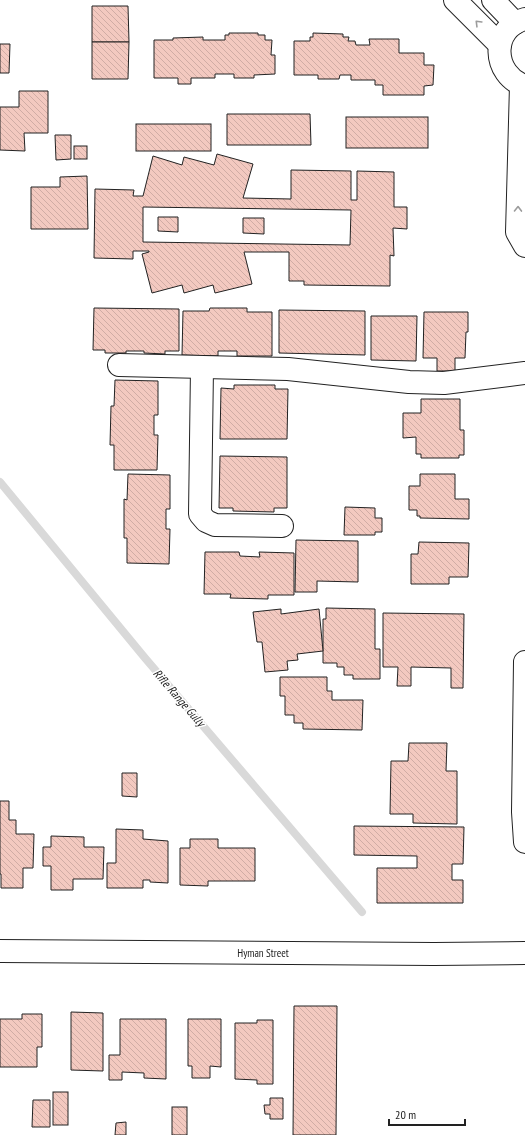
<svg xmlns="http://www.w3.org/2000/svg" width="525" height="1135" viewBox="0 0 525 1135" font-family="'PT Sans Narrow',sans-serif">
<defs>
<pattern id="building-back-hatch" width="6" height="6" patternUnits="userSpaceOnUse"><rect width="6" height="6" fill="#f3c9c0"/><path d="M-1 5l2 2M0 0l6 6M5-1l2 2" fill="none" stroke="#d0aca5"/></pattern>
</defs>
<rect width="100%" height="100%" fill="#fff"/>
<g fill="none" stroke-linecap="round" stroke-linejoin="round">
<!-- stream -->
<polyline stroke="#d9d9d9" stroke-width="8" points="0,482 145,658 362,912"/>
</g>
<!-- building -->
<g fill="url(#building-back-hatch)" stroke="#222" fill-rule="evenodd">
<polygon points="92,6 128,6 129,42 92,42"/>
<polygon points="229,33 258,33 258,35 265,35 265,40 272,40 271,55 275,55 275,74 254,75 254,78 234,78 234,74 215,74 215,78 191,78 191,84 178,84 178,78 154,78 154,40 173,40 173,38 203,37 203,40 225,40 225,35 229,35"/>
<polygon points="313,33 343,34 343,37 349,37 348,41 355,41 356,45 370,45 369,39 399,39 399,53 424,53 424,65 434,65 433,85 424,86 424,95 383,95 383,85 375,85 375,80 351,80 351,75 340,75 339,79 318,79 318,75 294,75 294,41 310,41 310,37 313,37"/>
<polygon points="92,42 129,42 128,79 92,79"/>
<polygon points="0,44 10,44 9,73 0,73"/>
<polygon points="19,91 48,91 48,133 24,133 25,151 0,150 0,107 19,107"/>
<polygon points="227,114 310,114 311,145 227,145"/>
<rect x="346" y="117" width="82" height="31"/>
<rect x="136" y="124" width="75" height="27"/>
<polygon points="55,135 71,135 71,159 56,160"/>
<rect x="74" y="146" width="13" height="13"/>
<path d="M217,154L253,164L243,198L291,199V170L351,171V200H357V171L394,172V207H407V229L393,228L394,256L390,255V286L304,285V281H289V252H244L252,284L215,293L213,285L184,293L182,285L152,293L142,254L149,252V251H133V259L94,258L95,189L134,190L133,196H143L153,156L182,165L184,157L214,165ZM143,207L351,210L350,245L143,242Z"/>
<polygon points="87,176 88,229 31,229 31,187 60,187 60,177"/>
<polygon points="158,217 178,217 178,232 158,231"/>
<polygon points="243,218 264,218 264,234 243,233"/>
<polygon points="94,308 179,309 179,351 165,351 165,354 144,353 144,351 126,351 126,353 105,353 105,350 93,350"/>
<polygon points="210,308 247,308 247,312 272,312 272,356 237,356 237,351 218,351 218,356 182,355 183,311 209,311"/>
<polygon points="279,310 365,311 365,355 279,353"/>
<polygon points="424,312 468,312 468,332 466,332 465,358 455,358 455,371 437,371 437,358 423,358"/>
<polygon points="371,316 417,316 416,361 371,360"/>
<polygon points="115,380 158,381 158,415 154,415 154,435 158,435 157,470 114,470 114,445 110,445 111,406 114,406"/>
<polygon points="234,385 275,385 275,389 288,389 287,439 220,439 221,388 234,389"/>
<polygon points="421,399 460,399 460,430 464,430 464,455 459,455 459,458 421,458 421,454 416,454 416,437 403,438 403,413 421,413"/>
<polygon points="220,456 287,457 287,508 274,508 274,512 233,511 233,508 219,508"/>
<polygon points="128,474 170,475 170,509 166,509 166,529 170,529 169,564 127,563 127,538 124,538 124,499 127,500"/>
<polygon points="420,474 455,474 455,499 469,499 469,519 420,518 420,516 417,516 417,510 409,510 409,486 420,486"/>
<polygon points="345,507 375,508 375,518 382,518 382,532 375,532 375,535 344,535"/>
<polygon points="296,540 358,541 358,582 317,581 317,592 295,592"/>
<polygon points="419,542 469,543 468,577 449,577 449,584 411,584 411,554 418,554"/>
<polygon points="205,552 239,552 240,556 260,557 259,552 294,553 294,595 268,595 268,599 230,598 231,594 204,594"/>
<polygon points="326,608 375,609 375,649 380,649 380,679 353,679 353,675 344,675 344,667 337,667 337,663 323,663 323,619 326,619"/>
<polygon points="281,609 281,614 319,609 323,651 297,654 298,660 287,661 288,670 265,672 262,642 257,642 253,612"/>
<polygon points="383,613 464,614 463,688 451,688 451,668 411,667 411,686 397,686 398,667 383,667"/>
<polygon points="280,677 327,677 327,691 332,691 332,700 363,700 362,730 303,729 303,723 294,723 294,715 285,715 285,696 280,696"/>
<polygon points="409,743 447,743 446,771 457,771 457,824 413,823 413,814 390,814 391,761 408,761"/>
<polygon points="122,773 137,773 137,797 122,796"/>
<polygon points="0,801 9,801 9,820 16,820 16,834 34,834 33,868 23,868 23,888 1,888 1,874 0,874"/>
<polygon points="354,826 464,827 463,864 452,864 452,880 463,880 463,903 377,903 377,868 417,868 417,856 354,855"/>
<polygon points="116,829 143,830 143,839 168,841 168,883 150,882 150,880 143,880 143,888 107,888 107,863 116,863"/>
<polygon points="51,836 84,837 84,847 104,847 103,879 73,879 73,890 51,890 51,866 43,866 43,847 51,847"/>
<polygon points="190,839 218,839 218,848 255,848 255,881 208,881 208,886 180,885 180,848 190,848"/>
<polygon points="294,1006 337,1006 336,1135 293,1135"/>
<polygon points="71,1012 103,1013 103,1071 71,1070"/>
<polygon points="22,1014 42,1014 42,1047 37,1047 37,1067 0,1067 0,1019 22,1019"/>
<polygon points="120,1019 166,1019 166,1079 144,1078 144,1073 122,1072 122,1080 109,1080 109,1055 120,1055"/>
<polygon points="188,1019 221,1019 221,1067 210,1066 210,1078 192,1078 192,1066 188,1066"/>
<polygon points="257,1020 273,1020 273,1084 257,1084 257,1080 235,1079 235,1023 257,1023"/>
<rect x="53" y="1092" width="15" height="33"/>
<polygon points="270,1098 283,1098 283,1119 270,1119 270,1114 265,1114 264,1105 270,1105"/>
<polygon points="33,1100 50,1100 50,1127 32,1127"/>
<rect x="172" y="1107" width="15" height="28"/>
<polygon points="126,1122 126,1135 115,1135 116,1123"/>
</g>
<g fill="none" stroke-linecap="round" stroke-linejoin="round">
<defs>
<g id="minor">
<polyline points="455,0 500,45"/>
<polyline points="493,0 515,23"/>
<path d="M525,19C490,28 492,75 525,86"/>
<polyline points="521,85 517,232 525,246"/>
<polyline points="119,365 288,369 409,382 444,383 525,373"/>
<polyline points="202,368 200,514 206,521 215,525 282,526"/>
<polyline points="525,662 523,812 525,842"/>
<polyline points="0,951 434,954 525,953"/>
</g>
</defs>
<!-- minor casing -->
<use href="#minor" stroke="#222" stroke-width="24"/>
<!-- minor -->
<use href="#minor" stroke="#fff" stroke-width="22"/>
</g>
<!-- one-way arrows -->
<defs><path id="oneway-chevron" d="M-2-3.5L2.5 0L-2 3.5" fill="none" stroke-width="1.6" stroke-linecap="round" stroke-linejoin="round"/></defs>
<g stroke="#9c9c9c">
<use href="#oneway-chevron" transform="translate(478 23) rotate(-135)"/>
<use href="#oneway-chevron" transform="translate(518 209) rotate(-89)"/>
</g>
<g text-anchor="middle" stroke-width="3" stroke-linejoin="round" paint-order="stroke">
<!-- street labels -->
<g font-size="11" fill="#222" stroke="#fff">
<text x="263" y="957">Hyman Street</text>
</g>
<!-- water labels -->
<g font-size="12" font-style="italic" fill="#222" stroke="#fff">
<text transform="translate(179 698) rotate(49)" y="4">Rifle Range Gully</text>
</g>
</g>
<!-- scale -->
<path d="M389 1119v6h76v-6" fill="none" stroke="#222222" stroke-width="2"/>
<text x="395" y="1119" font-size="12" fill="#222222" stroke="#ffffff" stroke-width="3" paint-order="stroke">20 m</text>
</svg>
